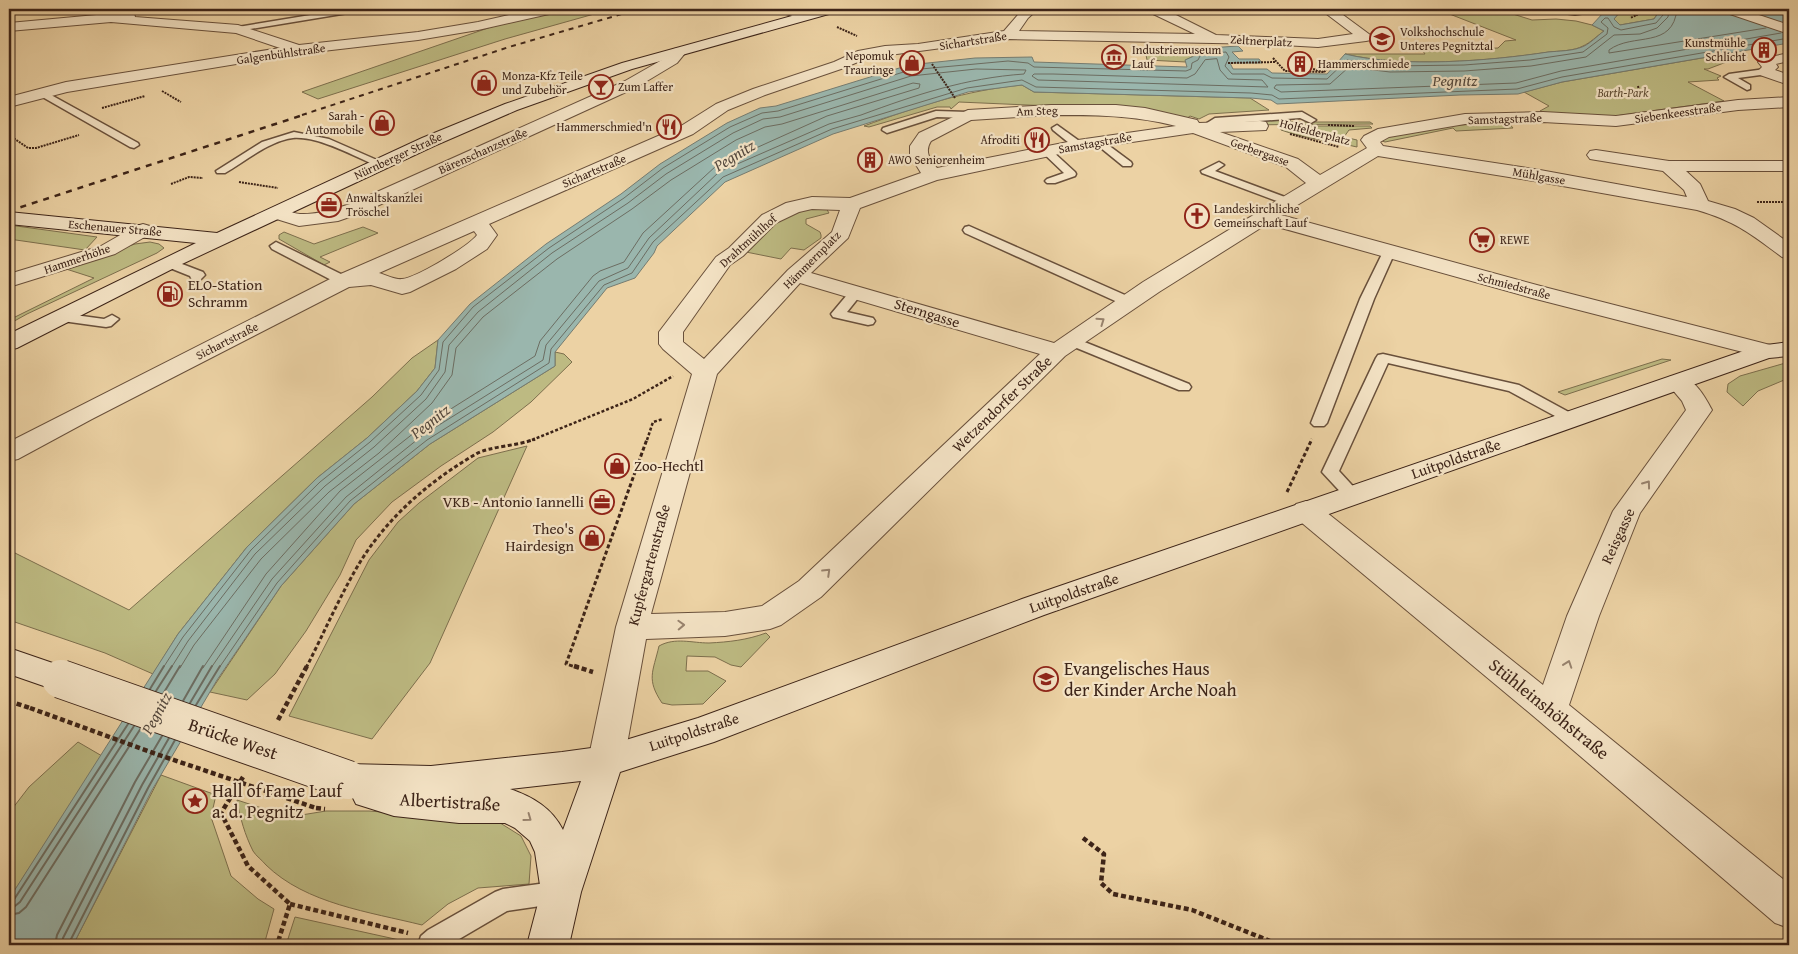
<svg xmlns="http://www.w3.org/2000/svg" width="1798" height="954" viewBox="0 0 1798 954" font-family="'Gentium Book Plus',serif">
<rect width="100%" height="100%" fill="#ecd2a4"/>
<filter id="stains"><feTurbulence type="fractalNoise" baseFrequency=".004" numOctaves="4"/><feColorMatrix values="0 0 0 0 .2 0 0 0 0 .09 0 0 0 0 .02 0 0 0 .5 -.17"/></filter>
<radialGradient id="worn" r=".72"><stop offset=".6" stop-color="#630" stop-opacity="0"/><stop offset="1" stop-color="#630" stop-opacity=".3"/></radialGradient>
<!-- green -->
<g fill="#bdba82" stroke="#7d6f4d">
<polygon points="565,9 612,9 505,39 318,99 302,92 491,27"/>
<path d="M1428,9H1497L1532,20L1556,19L1576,21L1592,25L1604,31C1597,36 1590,43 1583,46C1574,51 1559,51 1549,52C1490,61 1403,68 1345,54H1425L1423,51L1498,48L1505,41L1516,40L1447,13L1439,14Z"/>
<polygon points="1643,9 1659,11 1654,19 1620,25 1614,19 1619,13"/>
<polygon points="1145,50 1194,52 1194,56 1186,60 1186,62 1147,60"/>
<polygon points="1725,54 1737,58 1708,69 1704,69 1721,76 1717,78 1719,80 1688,82 1724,101 1615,116 1549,115 1540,111 1549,106 1524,92 1562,82"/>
<path d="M1022,85L1034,92L1250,98L1269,110L1209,114L1199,119L1190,116L1186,119L1050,106L959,102L951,109L950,107H937L869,127L864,126C915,107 967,90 1022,85Z"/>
<polygon points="1290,119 1291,122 1370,122 1373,124 1231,125 1229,123"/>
<path d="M1508,122L1513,128L1456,131L1453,128L1385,142L1379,140C1406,125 1475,125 1508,122Z"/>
<path d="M1286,126H1370L1372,128L1349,130L1344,137L1357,140V147C1332,141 1306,139 1281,130V127Z"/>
<path d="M813,208H826L829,213L806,219V224L820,232L821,235V238L804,250L791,248L781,259L741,251C765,230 781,216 813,208Z"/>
<polygon points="9,225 97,237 85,250 9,239"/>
<polygon points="363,227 378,233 320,257 330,262 324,265 279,239 279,235 284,232 314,244"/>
<polygon points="150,242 159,244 164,248 157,253 27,314 9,324 9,320 94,278 63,268 135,244"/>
<polygon points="438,340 435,368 417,391 367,438 317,478 247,547 178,634 153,674 105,653 9,620 9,550 129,610 372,397 412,358"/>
<polygon points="555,352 564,354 572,362 531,402 493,432 441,466 392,502 356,540 340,575 306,631 275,674 247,700 210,692 281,586 354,504 430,444 555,366"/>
<polygon points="1662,359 1671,360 1565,395 1558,392"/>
<polygon points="1789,362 1789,378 1758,391 1743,406 1727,392 1728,384 1740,376"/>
<polygon points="527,446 430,663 372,739 289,716 369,560 398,522 419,503 478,458"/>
<path d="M766,633L770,637L741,667L731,665L715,657L687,656L686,671H708L726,681L703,704L672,705L662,703C646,679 653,672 659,646C675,637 692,643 709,643C729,642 747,640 766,633Z"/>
<polygon points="78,742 102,756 9,899 9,813 29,787"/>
<polygon points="161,775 216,795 211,817 231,876 258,899 274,909 264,945 73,945"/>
<path d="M237,800L289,817L326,811H369L497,821L521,836L531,856L529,884L478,888L448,904L422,925C370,912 306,904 266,865C262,860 256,856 253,851C245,835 240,818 237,800Z"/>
<polygon points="295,917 404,941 400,945 286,945"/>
</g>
<!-- water -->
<path fill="#9ab6ad" stroke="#757c71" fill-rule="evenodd" d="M1607,9H1789V32L1786,33L1789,36V43L1562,82L1518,94L1460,95L1277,104L1271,100L1251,98L1034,92L1022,85L968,92L833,134L725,182L657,246L654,253L635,278L607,288L555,352V366L430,444L354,504L281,586L217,680L152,790L73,945H9V899L178,634L247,547L317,478L367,438L417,391L435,368L438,340L470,304L546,244L621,194L660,164L727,123L760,108L776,106L909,65L975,58L1032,57L1034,62L1187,67L1185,60L1194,56V49L1238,46L1243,51L1232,52L1239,59H1259L1262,63H1230L1233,69H1267L1272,73L1327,74L1345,54C1402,68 1489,61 1548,52C1558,51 1573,51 1582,47C1590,44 1597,36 1604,31L1592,25L1604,12L1603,10ZM1643,9L1659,12L1654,19L1620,25L1614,19L1619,13Z"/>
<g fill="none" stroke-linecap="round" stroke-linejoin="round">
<!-- shore-far1 -->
<g stroke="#6c6d62" stroke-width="1">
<polyline points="1669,9 1668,17 1657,28 1640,34 1614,35 1586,57 1531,66 1464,71 1390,72 1349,67 1330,84 1276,85 1274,88 1281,92 1516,83 1561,71 1781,33"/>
<path d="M1677,9C1673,50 1633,32 1609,50V53L1766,28"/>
<polygon points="1217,59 1220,70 1228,79 1262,80 1268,87 1038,80 1032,76 1034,74 1053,74 1187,78 1195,74 1205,60"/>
<polyline points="163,668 183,637 251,550 320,482 370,442 421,395 439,370 443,342 473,307 549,248 624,198 663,168 730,127 762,113 778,111 910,70 1008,61 1028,63 1034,67 1186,71 1191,69 1192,63 1198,60 1201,54 1226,52 1229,57 1225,66 1232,74 1264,74 1272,78 1327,79 1347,60 1390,66 1464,65 1530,60 1583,52 1607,34 1608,28 1601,22 1605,18 1608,18 1614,27 1621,30 1656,23 1663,15 1662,9"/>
<path d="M171,668L188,641L255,554L325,486L374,447L426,399L445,372L449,345L478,312L552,253L628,203L666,174L733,133L763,119L780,117L911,76L976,69L1026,70L1024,74C966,78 915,95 861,115L829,124L719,172L649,238L628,268L599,281L546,345L543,360L423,435L346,497L272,579L211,668"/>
<polyline points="180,668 194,645 261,559 329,492 379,453 432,403 452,375 456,348 483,317 557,259 632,209 671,180 736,140 765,127 782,124 913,83 920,84 919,88 827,116 716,166 643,233 624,262 600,271 593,276 540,341 535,356 419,429 340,491 266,574 203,668"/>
<polyline points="219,668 277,583 350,501 427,440 549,363 551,349 604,285 632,273 653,242 723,177 832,129 967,88 1022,80 1036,87 1251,93 1272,95 1279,99 1517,89 1562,77 1789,38"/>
</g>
<!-- shore -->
<g stroke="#6c6d62" stroke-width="2">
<polyline points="150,689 164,666"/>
<polyline points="156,691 172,666"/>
<polyline points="163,694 180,666"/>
<polyline points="183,701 203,666"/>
<polyline points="190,703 212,666"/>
<polyline points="196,705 220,666"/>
<polyline points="9,901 15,898 128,724"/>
<polyline points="9,907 15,906 20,902 134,726"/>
<polyline points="9,915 19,913 26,907 141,728"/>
<polyline points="55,945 57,935 135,782 162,736"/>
<polyline points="62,945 63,938 142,785 169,738"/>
<polyline points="68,945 148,788 175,740"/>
</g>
<defs>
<g id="lane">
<polygon points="347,9 364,9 360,11 238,31 234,29 238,27"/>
<polygon points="925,9 934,9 935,10 931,12"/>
<polygon points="1765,69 1768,70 1768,74 1738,78 1750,85 1750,89 1747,90 1724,77 1729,74"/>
<polygon points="42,90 138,143 139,145 134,148 130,147 39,95 37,93"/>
<polygon points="936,111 968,112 973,115 968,118 937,117 887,133 882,130 883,128"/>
<polygon points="1302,112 1316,120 1311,123 1300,118 1217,124 1204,131 1199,128 1215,118"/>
<polygon points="1057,125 1082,143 1083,145 1082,147 1074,147 1053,130 1052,128"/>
<path d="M294,132L329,139L386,164L385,166H377C354,156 318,136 293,138C269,141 246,161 225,173H217L216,171L262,142Z"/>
<polygon points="1100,139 1131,162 1132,164 1131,166 1123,166 1096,144 1095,142 1096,140"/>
<polygon points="1047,149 1051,150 1075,172 1076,174 1075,176 1055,183 1047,183 1045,181 1047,179 1064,173 1042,152"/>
<polygon points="1219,162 1224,165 1215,171 1293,200 1295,202 1289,205 1285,204 1202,173 1201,171"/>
<polygon points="969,226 1134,299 1136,302 1129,306 1124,305 965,233 963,230 965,227"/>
<polygon points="276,242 349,278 350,281 349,284 339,284 272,249 270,246"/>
<polygon points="1389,248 1395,252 1374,299 1327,423 1324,426 1314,426 1311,423 1360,299 1383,252"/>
<polygon points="169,259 203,272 205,275 200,280 192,280 190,276 165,266 163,263"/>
<polygon points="857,288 863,292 847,312 873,318 875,321 873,324 868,325 833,317 831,314 852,289"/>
<polygon points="60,313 104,319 112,315 119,319 111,326 106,327 55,320 53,317"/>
<polygon points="1072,337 1189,384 1191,387 1189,390 1179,390 1067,344 1065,341 1067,338"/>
<polygon points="1383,354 1519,385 1576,416 1579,419 1576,422 1566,422 1509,391 1388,363 1339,471 1361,495 1359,499 1353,501 1347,499 1322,472 1376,358 1378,355"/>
<polygon points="561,881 569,884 573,892 569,900 561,903 507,911 449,945 418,945 421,936 428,930 495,892 503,889"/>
</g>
<g id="street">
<polygon points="536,9 560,9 558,12 478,30 418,40 297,54 67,92 9,107 9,97 66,82 280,48 236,33 111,22 9,31 9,23 129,12 134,13 135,17 238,25 299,45 418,32 478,22"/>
<path d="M778,9C789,8 804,7 812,16L805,20L780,12Z"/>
<path d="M1023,9H1038L1028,18L1019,31L1195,34L1149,12L1147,9H1164L1216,35L1318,39L1353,34L1320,9H1335L1373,37L1371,40L1366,41L1318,47L1265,44L1009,39L867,58L844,68L765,95L728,110L693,134L489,224L497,235L487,249L456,269L410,292L402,294L371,285L349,287L92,419L18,459L9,461V442L336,276L681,126L716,104L753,89L834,62L858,51L885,46L918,44L1004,31ZM474,231L477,235C469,246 416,278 402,279C396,280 386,275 379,273Z"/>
<polygon points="1551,9 1598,9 1596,12 1575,15 1553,12"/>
<polygon points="1722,9 1741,9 1789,25 1789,34 1724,12"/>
<path d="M679,48L684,49L686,52L677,63L637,87L364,212L338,221L299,226L270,217L267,213L270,209C282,206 289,213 300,214C316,215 335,209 350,204L625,81L667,57L674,49Z"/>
<polygon points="1789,53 1789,61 1776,64 1778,67 1775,70 1789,75 1789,85 1760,75 1757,72 1762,67 1758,62 1761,59"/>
<path d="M1789,97V107L1738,110L1616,126L1543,122L1465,124L1389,137L1380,142L1383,146L1540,170L1687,197L1684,190L1663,171L1596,160L1590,159L1587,155L1590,151L1596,150L1669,161H1789V171H1686L1700,184L1708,201L1735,209L1754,218L1789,243V259L1782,257C1751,234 1735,221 1697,210L1540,182L1378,156L1281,215L1548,288L1774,346L1778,351L1774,356L1766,358L1532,298L1267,224L1159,292L1065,356L821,597L781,625L770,629L725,636L646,639L624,761L619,772L606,776L593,772L588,761L616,627L692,374L663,349L659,344V332L716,257L729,248L762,215L786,203L812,197L850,198L921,173L910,155V146L919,133L968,110L1051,105H1116L1145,108L1197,120L1199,123L1260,121L1266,122L1268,126L1266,130L1220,132L1298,159L1320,175L1367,148L1361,140L1364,136L1378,129L1465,114L1543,112L1616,116L1738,100ZM1051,115C1096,115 1132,115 1176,126L1078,140L937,168C930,159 924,152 931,141L971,120ZM1193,133L1286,167L1306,183L1143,282L1054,343L811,273L848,238L860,208L937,180L1078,150ZM812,209L840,210L832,232L788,270L704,359L683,342V332L730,265L743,256L776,223L799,212ZM800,283L1040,354L799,581L762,606L725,612L651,614L717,374Z"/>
<polygon points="143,224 150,226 153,230 150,234 115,254 9,287 9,274 101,246 136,226"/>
<path d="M1678,375C1695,379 1704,395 1712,410L1640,513L1599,616L1569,705L1789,884V928L1775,923L1538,720L1296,518L1292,511L1296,504L1306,501L1316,504L1543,685L1567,616L1613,511L1686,410L1682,401L1666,382L1669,377Z"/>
</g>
<g id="secondary">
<polygon points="817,9 838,9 836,12 632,69 517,110 434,146 182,264 17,348 9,350 9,334 196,243 9,224 9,212 217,233 422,138 505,104 622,63"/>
<path d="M1789,342V356L1769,358L1044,615L714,742L620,772L581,892L569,945H527L541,892L535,852L530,841L515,828L505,823H459L394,816L356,804L352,796L335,791L330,780L335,769L348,764L431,766L562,752L606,746L698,718L1022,599L1758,346ZM581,781L563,830C552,808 533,797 510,789Z"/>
<polygon points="9,648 73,670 78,679 73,688 61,692 9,674"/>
</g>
</defs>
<!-- lane casing -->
<use href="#lane" stroke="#69503b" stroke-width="3"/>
<!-- street casing -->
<use href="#street" stroke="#69503b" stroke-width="2"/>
<!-- secondary casing -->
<use href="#secondary" stroke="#3d2418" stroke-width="2"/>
<!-- path-far3 -->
<g stroke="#3d2418" stroke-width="2" stroke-dasharray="2 1" stroke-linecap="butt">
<polyline points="1625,9 1637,15 1630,18"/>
<polyline points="852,11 865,9"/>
<polyline points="837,27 857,36"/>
<polyline points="1273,58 1285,71 1324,72 1313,69"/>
<polyline points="1228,63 1276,62"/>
<polyline points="932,64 955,98"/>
<polyline points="1324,72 1332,64"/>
<polyline points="1638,86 1640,95 1644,98"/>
<polyline points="162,91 181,102"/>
<polyline points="102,108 145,96"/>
<polyline points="1328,125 1354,126"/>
<polyline points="1290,134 1339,147"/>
<polyline points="9,135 28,148 36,148 79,135"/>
<polyline points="239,182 278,188"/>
<polyline points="171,184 189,177 203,178"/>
<polyline points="1757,202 1789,202"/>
</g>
<!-- path-far2 -->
<g stroke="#3d2418" stroke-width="2.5" stroke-dasharray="3 2" stroke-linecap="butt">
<polyline points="532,440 633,399 673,376"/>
<polyline points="647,440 653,422 663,419"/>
</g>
<!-- path-far1 -->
<g stroke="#3d2418" stroke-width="3" stroke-dasharray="4 2.5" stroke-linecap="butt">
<polyline points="1287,492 1312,439"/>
<path d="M306,668C324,633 342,591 362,559C390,515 431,480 476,454C490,446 518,446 535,439"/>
<polyline points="579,668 566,664 647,439"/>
</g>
<!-- path -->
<g stroke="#3d2418" stroke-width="4.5" stroke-dasharray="5 3" stroke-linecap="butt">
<polyline points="574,666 593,672"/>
<polyline points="9,701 30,708"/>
<polyline points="278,720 307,666"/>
<polyline points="243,777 221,813 248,866 290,904 277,945"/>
<polyline points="316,808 325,809"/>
<polyline points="1083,838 1104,854 1101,883 1113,894 1192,910 1280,945"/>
<polyline points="290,904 408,933"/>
</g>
<!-- lane -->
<use href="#lane" fill="#f3e2c4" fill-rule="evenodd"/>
<!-- street -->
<use href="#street" fill="#f3e2c4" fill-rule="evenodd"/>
<!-- secondary -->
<use href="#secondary" fill="#f3e2c4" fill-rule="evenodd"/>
<!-- rail-far1 -->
<polyline stroke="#3d2418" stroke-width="2" stroke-dasharray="5 5" stroke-linecap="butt" points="302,115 509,47 639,9"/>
<!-- rail -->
<polyline stroke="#3d2418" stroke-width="2.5" stroke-dasharray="6 6" stroke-linecap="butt" points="9,211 306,114"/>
<defs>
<polyline id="secondary-bridge" points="61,679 348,780"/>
</defs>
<!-- secondary-bridge casing -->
<use href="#secondary-bridge" stroke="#3d2418" stroke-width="40" stroke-linecap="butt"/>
<!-- path-bridge -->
<polyline stroke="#3d2418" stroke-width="4.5" stroke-dasharray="5 3" stroke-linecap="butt" points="30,708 156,754 316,808"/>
<!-- secondary-bridge -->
<use href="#secondary-bridge" stroke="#f3e2c4" stroke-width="38"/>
</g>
<!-- one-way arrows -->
<defs><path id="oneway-chevron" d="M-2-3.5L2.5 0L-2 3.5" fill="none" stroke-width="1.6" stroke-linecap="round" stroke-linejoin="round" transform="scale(1.25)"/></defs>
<g stroke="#98836e">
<use href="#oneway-chevron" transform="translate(1101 321) rotate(-35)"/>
<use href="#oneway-chevron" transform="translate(1647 484) rotate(-54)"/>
<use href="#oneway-chevron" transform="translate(827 572) rotate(-44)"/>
<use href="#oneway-chevron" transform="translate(681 625) rotate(-2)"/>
<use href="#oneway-chevron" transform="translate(1568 664) rotate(-71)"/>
<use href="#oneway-chevron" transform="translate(528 818) rotate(36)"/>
</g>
<!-- icons -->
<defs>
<symbol id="university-ring" viewBox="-11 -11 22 22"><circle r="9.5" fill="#f3e2c4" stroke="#8f2418" stroke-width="1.5"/><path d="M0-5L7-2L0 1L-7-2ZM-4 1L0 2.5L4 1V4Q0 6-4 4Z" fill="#8f2418"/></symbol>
<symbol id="building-ring" viewBox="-11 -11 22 22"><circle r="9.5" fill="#f3e2c4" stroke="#8f2418" stroke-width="1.5"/><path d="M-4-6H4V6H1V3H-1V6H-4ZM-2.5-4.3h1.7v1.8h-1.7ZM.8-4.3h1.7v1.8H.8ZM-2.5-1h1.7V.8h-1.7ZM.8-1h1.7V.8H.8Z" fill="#8f2418"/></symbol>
<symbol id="museum-ring" viewBox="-11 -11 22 22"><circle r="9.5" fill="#f3e2c4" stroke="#8f2418" stroke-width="1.5"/><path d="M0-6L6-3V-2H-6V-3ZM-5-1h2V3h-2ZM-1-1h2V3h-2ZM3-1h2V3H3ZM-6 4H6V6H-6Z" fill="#8f2418"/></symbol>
<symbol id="shop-ring" viewBox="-11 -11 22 22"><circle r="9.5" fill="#f3e2c4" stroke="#8f2418" stroke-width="1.5"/><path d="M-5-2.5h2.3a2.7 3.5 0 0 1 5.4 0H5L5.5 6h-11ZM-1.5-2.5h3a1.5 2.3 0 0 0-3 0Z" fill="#8f2418"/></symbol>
<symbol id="bar-ring" viewBox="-11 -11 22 22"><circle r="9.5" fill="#f3e2c4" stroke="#8f2418" stroke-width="1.5"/><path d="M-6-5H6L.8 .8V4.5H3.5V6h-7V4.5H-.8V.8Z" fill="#8f2418"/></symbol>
<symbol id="restaurant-ring" viewBox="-11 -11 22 22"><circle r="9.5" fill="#f3e2c4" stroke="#8f2418" stroke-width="1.5"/><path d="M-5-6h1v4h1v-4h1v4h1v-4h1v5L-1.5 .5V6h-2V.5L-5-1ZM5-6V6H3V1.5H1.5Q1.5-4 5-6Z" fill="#8f2418"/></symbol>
<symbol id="office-ring" viewBox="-11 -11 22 22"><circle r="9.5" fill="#f3e2c4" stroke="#8f2418" stroke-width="1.5"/><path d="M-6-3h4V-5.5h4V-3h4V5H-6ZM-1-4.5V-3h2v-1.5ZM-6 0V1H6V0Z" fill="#8f2418"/></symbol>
<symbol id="church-ring" viewBox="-11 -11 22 22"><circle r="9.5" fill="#f3e2c4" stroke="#8f2418" stroke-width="1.5"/><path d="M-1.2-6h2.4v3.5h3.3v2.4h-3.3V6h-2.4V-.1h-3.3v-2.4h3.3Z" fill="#8f2418"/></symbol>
<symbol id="supermarket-ring" viewBox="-11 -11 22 22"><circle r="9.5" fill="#f3e2c4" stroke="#8f2418" stroke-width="1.5"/><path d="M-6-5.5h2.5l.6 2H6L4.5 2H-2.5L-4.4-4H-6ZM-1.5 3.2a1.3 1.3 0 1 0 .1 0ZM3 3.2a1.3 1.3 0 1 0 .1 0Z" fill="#8f2418"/></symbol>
<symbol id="fuel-ring" viewBox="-11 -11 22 22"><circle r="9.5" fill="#f3e2c4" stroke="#8f2418" stroke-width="1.5"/><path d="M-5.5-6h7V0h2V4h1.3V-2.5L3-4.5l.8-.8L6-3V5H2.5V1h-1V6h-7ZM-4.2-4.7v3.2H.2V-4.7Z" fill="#8f2418"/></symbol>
<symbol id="school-ring" viewBox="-11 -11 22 22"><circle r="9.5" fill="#f3e2c4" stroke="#8f2418" stroke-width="1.5"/><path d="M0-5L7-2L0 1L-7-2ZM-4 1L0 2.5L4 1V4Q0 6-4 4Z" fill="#8f2418"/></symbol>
<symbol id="sight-ring" viewBox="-11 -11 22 22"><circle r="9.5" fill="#f3e2c4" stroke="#8f2418" stroke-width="1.5"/><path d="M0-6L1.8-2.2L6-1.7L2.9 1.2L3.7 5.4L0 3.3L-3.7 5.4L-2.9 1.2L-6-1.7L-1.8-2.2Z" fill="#8f2418"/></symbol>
</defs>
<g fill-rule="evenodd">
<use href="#university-ring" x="1368" y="25" width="28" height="28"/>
<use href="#building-ring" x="1750" y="36" width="28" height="28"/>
<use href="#museum-ring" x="1100" y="43" width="28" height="28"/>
<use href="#shop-ring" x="898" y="49" width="28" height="28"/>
<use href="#building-ring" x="1286" y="50" width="28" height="28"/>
<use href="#shop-ring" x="470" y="69" width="28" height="28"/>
<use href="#bar-ring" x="587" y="73" width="28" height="28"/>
<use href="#shop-ring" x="368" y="109" width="28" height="28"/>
<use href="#restaurant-ring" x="655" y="113" width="28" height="28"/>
<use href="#restaurant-ring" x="1023" y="126" width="28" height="28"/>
<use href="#building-ring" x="856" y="146" width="28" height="28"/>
<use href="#office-ring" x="315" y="191" width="28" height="28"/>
<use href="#church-ring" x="1183" y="202" width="28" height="28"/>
<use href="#supermarket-ring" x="1468" y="226" width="28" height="28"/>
<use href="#fuel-ring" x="156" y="280" width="28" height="28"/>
<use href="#shop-ring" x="603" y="452" width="28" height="28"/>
<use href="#office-ring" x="588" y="488" width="28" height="28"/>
<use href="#shop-ring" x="578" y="524" width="28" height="28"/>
<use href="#school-ring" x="1032" y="665" width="28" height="28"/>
<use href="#sight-ring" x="181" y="787" width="28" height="28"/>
</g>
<g text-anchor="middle" stroke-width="4.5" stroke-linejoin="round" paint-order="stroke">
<!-- far-poi labels -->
<g font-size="12" fill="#3d2418" stroke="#f3e2c4" text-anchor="start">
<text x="1400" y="36">Volkshochschule<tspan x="1400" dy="14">Unteres Pegnitztal</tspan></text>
<text x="1746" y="47" text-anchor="end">Kunstmühle<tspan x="1746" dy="14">Schlicht</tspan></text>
<text x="1132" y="54">Industriemuseum<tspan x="1132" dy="14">Lauf</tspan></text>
<text x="894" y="60" text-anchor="end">Nepomuk<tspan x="894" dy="14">Trauringe</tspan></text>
<text x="1318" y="68">Hammerschmiede</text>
<text x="502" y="80">Monza-Kfz Teile<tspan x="502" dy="14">und Zubehör</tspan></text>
<text x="618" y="91">Zum Laffer</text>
<text x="364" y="120" text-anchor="end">Sarah -<tspan x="364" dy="14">Automobile</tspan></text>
<text x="652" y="131" text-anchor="end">Hammerschmied'n</text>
<text x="1020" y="144" text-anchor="end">Afroditi</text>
<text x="888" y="164">AWO Seniorenheim</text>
<text x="346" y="202">Anwaltskanzlei<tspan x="346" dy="14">Tröschel</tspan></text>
<text x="1214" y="213">Landeskirchliche<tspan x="1214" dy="14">Gemeinschaft Lauf</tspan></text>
<text x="1500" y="244">REWE</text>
</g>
<!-- far-street labels -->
<g font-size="12" fill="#3d2418" stroke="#f3e2c4">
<text transform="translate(973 41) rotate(-9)" y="4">Sichartstraße</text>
<text transform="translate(1261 41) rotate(3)" y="4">Zeltnerplatz</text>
<text transform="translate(281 54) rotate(-8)" y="4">Galgenbühlstraße</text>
<text transform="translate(1037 111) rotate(-2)" y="4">Am Steg</text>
<text transform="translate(1678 113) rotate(-8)" y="4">Siebenkeesstraße</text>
<text transform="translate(1505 119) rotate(-2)" y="4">Samstagstraße</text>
<text transform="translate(1315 132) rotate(15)" y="4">Holfelderplatz</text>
<text transform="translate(1095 143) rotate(-10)" y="4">Samstagstraße</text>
<text transform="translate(483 151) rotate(-24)" y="4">Bärenschanzstraße</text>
<text transform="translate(1260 152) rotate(20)" y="4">Gerbergasse</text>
<text transform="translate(398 156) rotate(-25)" y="4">Nürnberger Straße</text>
<text transform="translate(594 171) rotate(-23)" y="4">Sichartstraße</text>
<text transform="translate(1539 176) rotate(10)" y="4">Mühlgasse</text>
<text transform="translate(115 228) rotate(5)" y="4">Eschenauer Straße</text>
<text transform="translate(748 241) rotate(-42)" y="4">Drahtmühlhof</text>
<text transform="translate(77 259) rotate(-19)" y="4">Hammerhöhe</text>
<text transform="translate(812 260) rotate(-45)" y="4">Hämmernplatz</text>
<text transform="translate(1514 286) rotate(15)" y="4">Schmiedstraße</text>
<text transform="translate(227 341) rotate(-27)" y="4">Sichartstraße</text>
</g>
<!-- far-park labels -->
<g font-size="12" font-style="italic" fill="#5d4a32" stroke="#f3e2c4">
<text x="1623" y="97">Barth-Park</text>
</g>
<!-- poi labels -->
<g font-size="15" fill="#3d2418" stroke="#f3e2c4" text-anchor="start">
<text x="188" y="290">ELO-Station<tspan x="188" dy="17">Schramm</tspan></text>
<text x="634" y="471">Zoo-Hechtl</text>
<text x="584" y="507" text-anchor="end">VKB - Antonio Iannelli</text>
<text x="574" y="534" text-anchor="end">Theo's<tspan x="574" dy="17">Hairdesign</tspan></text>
</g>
<!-- street labels -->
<g font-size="15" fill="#3d2418" stroke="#f3e2c4">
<text transform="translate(927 313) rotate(17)" y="5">Sterngasse</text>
<text transform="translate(1002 404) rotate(-44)" y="5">Wetzendorfer Straße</text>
<text transform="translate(1456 459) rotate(-19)" y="5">Luitpoldstraße</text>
<text transform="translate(1618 536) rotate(-65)" y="5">Reisgasse</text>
<text transform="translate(649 565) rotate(-75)" y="5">Kupfergartenstraße</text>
<text transform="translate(1074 593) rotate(-19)" y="5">Luitpoldstraße</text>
<text transform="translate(694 732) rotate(-18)" y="5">Luitpoldstraße</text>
</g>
<!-- water labels -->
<g font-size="16" font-style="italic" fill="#54483d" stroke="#f3e2c4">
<text x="1455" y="86">Pegnitz</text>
<text transform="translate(734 155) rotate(-31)" y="6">Pegnitz</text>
<text transform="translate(430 421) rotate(-38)" y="6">Pegnitz</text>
<text transform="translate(156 713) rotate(-61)" y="6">Pegnitz</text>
</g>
<!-- near-poi labels -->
<g font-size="18" fill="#3d2418" stroke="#f3e2c4" text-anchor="start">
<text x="1064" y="675">Evangelisches Haus<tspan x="1064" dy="21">der Kinder Arche Noah</tspan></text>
<text x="212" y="797">Hall of Fame Lauf<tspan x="212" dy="21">a. d. Pegnitz</tspan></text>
</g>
<!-- near-street labels -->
<g font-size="18" fill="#3d2418" stroke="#f3e2c4">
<text transform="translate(1549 709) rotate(39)" y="6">Stühleinshöhstraße</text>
<text transform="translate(233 739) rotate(19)" y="6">Brücke West</text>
<text transform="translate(450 802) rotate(3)" y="6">Albertistraße</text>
</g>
</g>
<!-- margin -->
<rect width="1798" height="954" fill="none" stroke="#ecd2a4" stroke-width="30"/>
<rect x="10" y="10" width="1778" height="934" fill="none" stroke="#3d2418" stroke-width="2.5"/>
<rect x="15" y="15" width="1768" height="924" fill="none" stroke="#3d2418"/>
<rect width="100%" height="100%" filter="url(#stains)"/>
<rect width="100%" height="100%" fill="url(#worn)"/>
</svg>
